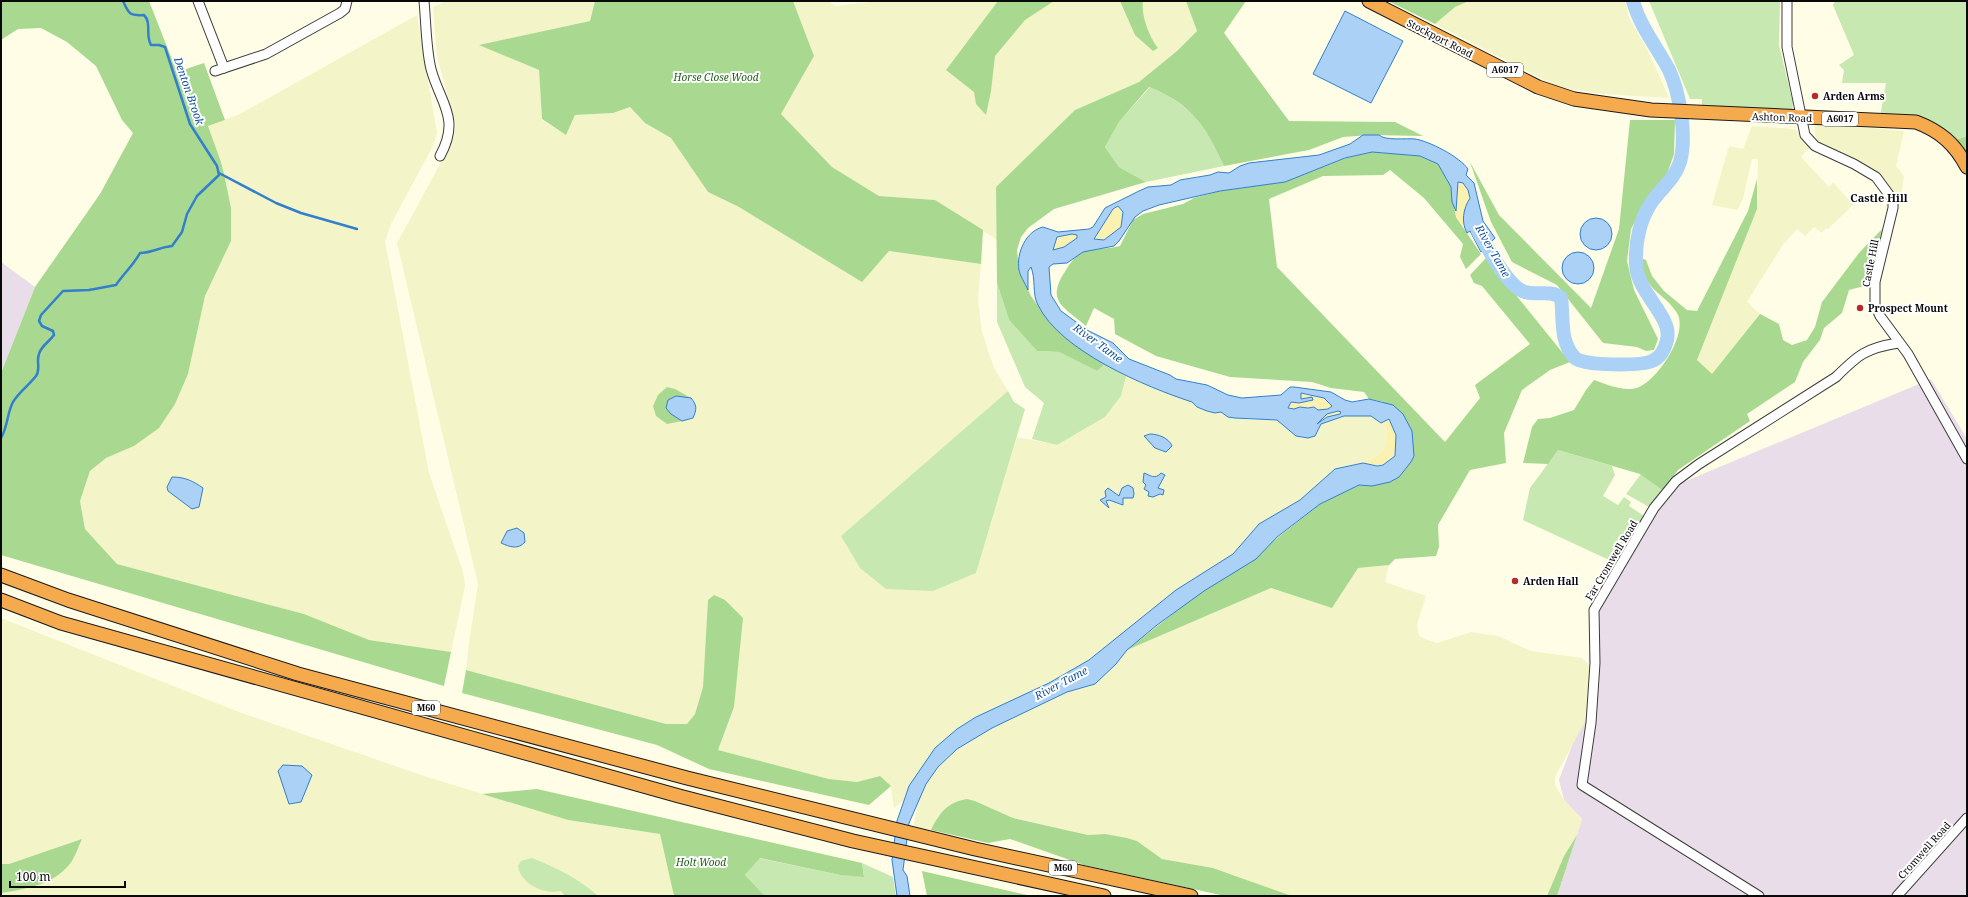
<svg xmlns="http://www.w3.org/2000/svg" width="1968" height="897" viewBox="0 0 1968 897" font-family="'Noto Serif',serif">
<rect width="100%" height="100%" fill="#fffde6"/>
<!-- industrial -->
<g fill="#e9dde9">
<polygon points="1,262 35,287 1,373"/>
<polygon points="1931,379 1967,439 1967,896 1557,896 1582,819 1564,800 1559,780 1574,740 1587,718 1590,622 1651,519 1681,483"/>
</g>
<!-- farmland -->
<g fill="#f3f4c7" fill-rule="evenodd">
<polygon points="447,1 595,1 590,21 480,45 539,70 542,120 566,135 575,115 613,113 630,107 645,123 671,138 708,192 739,207 889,251 981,264 978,300 982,332 994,368 1008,391 841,536 976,573 1017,437 1057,445 1105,417 1121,396 1126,376 1196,404 1197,407 1215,413 1221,412 1228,417 1252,420 1277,420 1296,436 1303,438 1309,438 1321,424 1326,420 1344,416 1371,416 1386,427 1387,445 1383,452 1363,463 1335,469 1300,500 1259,524 1233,554 1176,590 1089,660 1049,683 976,717 957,729 935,748 909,786 903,801 894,808 891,787 880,776 857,782 829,779 718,750 734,707 708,600 703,687 695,714 687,724 666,724 466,670 468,650 478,584 397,243 450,146 456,125 437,56 433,7"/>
<polygon points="793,1 828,1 836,6 879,1 1186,1 1197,31 1177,51 1139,82 1075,110 996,187 997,240 935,200 879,196 832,167 781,114 814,56"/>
<polygon points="1469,1 1625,1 1629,18 1650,55 1669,98 1602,94 1558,87 1435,24 1455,7"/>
<path d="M417,15L437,133L433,146L391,224L385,241L429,473L463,572L465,586L451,652L369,640L304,614L117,564L85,529L80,501L90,471L106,458L134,446L175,404L188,374L205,296L231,241L224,174L221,162L208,126L240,114ZM172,477L179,499L168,491L167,487Z"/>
<polygon points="1815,123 1904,131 1896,166 1904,176 1901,198 1897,202 1878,175 1865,165 1857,159 1831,151 1819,145 1815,135"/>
<polygon points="1752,126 1795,129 1811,146 1801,157 1829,187 1833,182 1853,205 1828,229 1826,228 1822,233 1814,227 1805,236 1797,229 1782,246 1747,302 1760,314 1712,375 1697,360 1757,209 1758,159 1752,159 1743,199 1737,210 1712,205 1729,146 1743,149"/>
<polygon points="1389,565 1385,582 1426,596 1417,624 1419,636 1427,640 1437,643 1471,632 1498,636 1531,651 1582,658 1590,666 1587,718 1555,777 1555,785 1564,800 1582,819 1577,835 1564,856 1547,896 1292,896 1213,868 1162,859 1137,841 1105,834 1088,835 1013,818 975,801 967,799 937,817 931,830 914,826 918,799 926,784 938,767 957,749 992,728 1067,692 1095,684 1116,664 1127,650 1271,588 1332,608 1358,568"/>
<polygon points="1,618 239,712 427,777 568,820 660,834 674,896 1,896 1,893 28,888 82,840 9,864 1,864"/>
</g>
<!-- green -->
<g fill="#c8e8b1">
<polygon points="1649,1 1780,1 1779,45 1793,103 1792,112 1702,106 1702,99 1690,99"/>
<polygon points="1835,1 1967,1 1967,136 1955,140 1880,117 1886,83 1842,83 1844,70 1839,65 1854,55 1833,5"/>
<path d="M1150,87C1191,104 1206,127 1224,166L1146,182L1119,167L1105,147L1119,122Z"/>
<polygon points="997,283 1009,320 1037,351 1059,352 1097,371 1105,364 1126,376 1121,396 1105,417 1057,445 1032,439 1044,403 1025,387 997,322"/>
<polygon points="1008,391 1014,402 1025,409 976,573 933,591 886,589 860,568 841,536"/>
<polygon points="1558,450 1612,466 1615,475 1603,496 1618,505 1624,497 1631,502 1629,506 1644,516 1620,556 1607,559 1523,520 1530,488"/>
<polygon points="1641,474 1662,490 1651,508 1626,494"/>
<path d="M532,858C557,868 578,878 598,896H565L561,891C545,895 520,884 518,866L521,861Z"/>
<polygon points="759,858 840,875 864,876 862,863 893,877 896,896 765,896 745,875"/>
</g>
<!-- forest -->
<g fill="#a9d990">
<polygon points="1,1 149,1 177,72 204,63 225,120 208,126 221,162 224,174 231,208 231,241 205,296 188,374 175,404 159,428 134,446 106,458 90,471 80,501 85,529 117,564 304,614 369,640 451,652 444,686 1,555 1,373 35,287 100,194 133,133 122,120 96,66 67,42 41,28 18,29 1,40"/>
<polygon points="595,1 793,1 814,56 781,114 832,167 879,196 935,200 983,230 981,264 889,251 862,282 739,207 708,192 671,138 645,123 630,107 613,113 575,115 566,135 542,119 539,70 479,45 590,21"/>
<polygon points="998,1 1054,1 1025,20 995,56 991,91 986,115 976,104 974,92 946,70"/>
<path d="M1120,1H1143C1141,16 1149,36 1158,48L1153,51L1135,35Z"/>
<path d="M1186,1H1246L1224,33L1289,121L1395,122L1423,136L1371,135L1343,137L1309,150L1224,166C1206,127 1191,103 1149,87L1119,122L1105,147L1119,167L1146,182L1054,209L1028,228L1021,237L1017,250L1019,270L1031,296L1048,320L1068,339L1105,364L1097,371L1059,352L1037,351L1009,320L997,283L996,187L1075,110L1139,82L1177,51L1197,31Z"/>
<polygon points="1388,1 1469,1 1455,7 1435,24"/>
<polygon points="1630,120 1675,120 1674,154 1667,174 1647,199 1631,229 1627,261 1634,290 1658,339 1654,350 1646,351 1637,347 1603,343 1557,285 1512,262 1491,222 1470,162 1499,215 1591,308 1619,229"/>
<polygon points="1967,136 1967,155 1955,140"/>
<path d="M1372,152L1420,156L1438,164L1451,187L1456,217L1481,254L1466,269L1460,257L1463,244L1424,198L1390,170L1383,175L1323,176L1269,199L1277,267L1445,442L1480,398L1475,385L1530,344L1482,286L1474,283L1470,275L1486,258L1570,362L1550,370L1522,390L1504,433L1506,463L1470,470L1438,525L1439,547L1436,556L1395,559L1389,565L1358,568L1332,608L1271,588L1127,650L1189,601L1266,547L1320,504L1359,485L1372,486L1399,477L1414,456L1384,402L1369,399L1364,392L1331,388L1312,382L1230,377L1156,356L1115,334L1114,319L1094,308L1086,326C1063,306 1045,301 1066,270C1070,263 1076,255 1083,252C1094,248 1108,249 1120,246L1133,220L1143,214L1183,204L1194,198L1220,191L1285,182L1346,158Z"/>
<path d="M1757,179V209L1697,360L1712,374L1760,314L1779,324L1783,340L1792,345L1807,340L1815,327L1822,302L1859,253L1882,229L1868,285L1849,290L1842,313L1824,328L1820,340L1803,362L1795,382L1747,414L1750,421L1678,470L1662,490L1640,474L1558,450L1548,464L1523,463L1532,427L1538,419L1550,418L1574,410L1586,390L1594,380C1606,384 1626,393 1639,387C1658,379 1689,333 1677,313C1663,291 1643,291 1641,258L1646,260L1652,276L1664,291L1687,310L1697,311L1748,211Z"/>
<polygon points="667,387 675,389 691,398 676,396 671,414 682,421 667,424 656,416 653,406 658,395"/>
<polygon points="714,595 725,600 743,618 734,707 718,750 829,779 857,782 880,776 891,786 869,805 709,769 657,745 462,693 466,670 666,724 687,724 695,714 703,687 708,600"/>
<polygon points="537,789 862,863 864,877 840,875 760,858 745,875 765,896 674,896 660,834 568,820 482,794"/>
<path d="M967,799L975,801L1013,818L1088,835L1105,834L1127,838L1137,841L1162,859L1213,868L1292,896H1225L1084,865L1010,839L988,843L931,830C939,813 948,802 967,799Z"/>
<polygon points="1577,835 1557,896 1547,896 1564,856"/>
<path d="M82,839C78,847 75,858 69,865C52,885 26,889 1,893V864H9Z"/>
<polygon points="922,871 1031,896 927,896"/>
</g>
<!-- sand -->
<g fill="#fbf2b2">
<polygon points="1460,181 1466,186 1470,195 1465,209 1463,227 1456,217 1456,190"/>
<polygon points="1118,206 1123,212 1121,227 1104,240 1094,239 1113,209"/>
<polygon points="1076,233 1077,238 1064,247 1053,250 1057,237"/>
<path d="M1301,393L1324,398L1332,407L1328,409L1318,410C1313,406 1300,406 1294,410L1288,408L1291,402C1300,401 1305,405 1312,397L1301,399Z"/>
<polygon points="1338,411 1341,412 1340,414 1327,417 1316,425 1327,414"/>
<path d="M1389,419L1396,435L1395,456C1385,465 1376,468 1363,463C1385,451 1388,453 1386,427L1381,423Z"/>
</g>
<!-- water -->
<g fill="#abd2f6" stroke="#327fcd" fill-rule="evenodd">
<polygon points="1345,11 1403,41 1371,103 1313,74"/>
<path d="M1363,135H1379C1385,141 1406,138 1415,139C1429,141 1460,157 1468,169L1466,175L1474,183L1483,221L1495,238L1481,252L1470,231L1467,233C1461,222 1463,209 1470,198L1468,190L1463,183L1458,182L1456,211L1452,202L1451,187L1438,164L1420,156L1372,152L1345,158L1285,182L1220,191L1159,205L1143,211L1135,217L1119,241L1114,246L1083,252L1067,263L1053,264L1049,267L1051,295L1061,311L1087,330L1113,343L1129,359L1170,375L1176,379L1207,385L1228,395L1242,398L1281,395L1290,387H1294L1331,392L1345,400L1352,402L1369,399L1393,405L1403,414L1412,431L1414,456L1411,462L1399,477L1390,482L1372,486L1359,485L1320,504L1277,537L1256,559L1204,591L1157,625L1127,650L1116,664L1095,684L1067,692L992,728L957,749L938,767L926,784L909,823L903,870L907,876L910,896H897L892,860L897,821L909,786L935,748L957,729L976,717L1049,683L1089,660L1176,590L1233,554L1259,524L1300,500L1335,469L1363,463L1377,466L1383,465L1395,456L1396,435L1389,419L1381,423L1371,416H1344L1321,424L1315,436L1308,438L1296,436L1277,420L1235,418L1228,417L1221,412L1215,413L1207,411L1197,407L1192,402C1146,387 1060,351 1038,305C1032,295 1036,279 1031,267L1028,271V290C1025,283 1020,276 1019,270C1016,253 1026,231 1043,227L1058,232L1089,229L1093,227L1105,208L1139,191L1148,187L1171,185L1180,180L1210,175L1218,172L1229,173L1240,166L1249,163L1319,155L1350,144ZM1118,206L1123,212L1121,227L1104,240L1094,239L1113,209ZM1072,234L1077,235V238L1064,247L1053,250L1057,237ZM1301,393L1324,398L1332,406L1328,409L1318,410L1314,407L1308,408L1300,407L1294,409L1288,408L1291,402L1299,403L1313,400L1312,397L1301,399ZM1338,411L1341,412L1340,414L1327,417L1317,424L1327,414Z"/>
<circle cx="1596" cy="234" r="16"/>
<circle cx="1578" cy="268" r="16"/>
<path d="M676,396L691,398C697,405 697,409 693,418L682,421L671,414L666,408L668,400Z"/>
<path d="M1150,434C1158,434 1169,438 1172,446L1166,452L1155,448L1144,436Z"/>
<path d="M1144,473C1150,475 1155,480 1161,473L1165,475L1158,488L1164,490L1163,495L1160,494L1153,497L1148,496L1149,492L1144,489L1146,485L1143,482Z"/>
<path d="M172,477C185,477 193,481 203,488L199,507L192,509L168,491L167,487Z"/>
<polygon points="1128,485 1133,488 1134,494 1133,498 1123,498 1123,505 1109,500 1106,501 1109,508 1100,500 1106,497 1105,491 1108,488 1119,496 1122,488"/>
<path d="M517,528L524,533L525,542C518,550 510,547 501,543L507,531Z"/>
<polygon points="283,765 302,766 312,775 301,802 289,804 278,771"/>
</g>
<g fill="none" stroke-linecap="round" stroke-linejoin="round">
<!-- stream -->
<g stroke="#327fcd" stroke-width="2.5">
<polyline points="219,173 276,203 301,213 357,229"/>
<path d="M1,438C8,426 7,413 13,402C19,392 29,385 36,376C41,369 36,362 39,354C41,346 49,342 54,335L53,331L42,326L39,321L41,315L63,291L89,290L116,285C124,273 132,267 140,253C152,253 160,247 172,246L182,232L187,214L197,196L219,175L217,166L190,124L165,47L159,45H151C145,35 152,23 144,15C129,16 129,14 123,1"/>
</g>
<!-- river -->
<path stroke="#abd2f6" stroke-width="14" d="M1478,231C1487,247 1508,287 1525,292C1537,296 1550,289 1561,298C1564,319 1559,341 1575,358C1584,366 1641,366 1652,361C1660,358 1665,349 1667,340C1673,316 1637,294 1636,264C1635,242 1640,217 1654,199C1664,186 1675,178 1680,162C1687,137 1680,93 1669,70C1657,47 1640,27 1633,1"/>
<defs>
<g id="minor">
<polyline points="198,1 224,68"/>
<path d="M424,1C426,21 426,49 431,69C440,103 461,118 440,156"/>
<polyline points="1787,1 1787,47 1805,135 1815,146 1854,164 1876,177 1893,200 1893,208 1875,282 1875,305 1880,316 1908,354 1967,459"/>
<polyline points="215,71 266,54 340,13 345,9 347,1"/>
<path d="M1759,896L1582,785L1591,723L1595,663L1594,610L1654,508L1676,481L1699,464L1836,377C1858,355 1866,348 1898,343"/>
<polyline points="1897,896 1967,818"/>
</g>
<g id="highway">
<path d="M1369,1L1538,87L1574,99L1651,110L1916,122C1940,131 1955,144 1967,167"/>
<polyline points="1,575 68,600 298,674 687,778 975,849 1191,896"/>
<polyline points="1,600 61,623 679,796 853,841 1104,896"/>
</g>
</defs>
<!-- minor casing -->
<use href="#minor" stroke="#3c3c3c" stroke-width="11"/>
<!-- highway casing -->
<use href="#highway" stroke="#1a1a1a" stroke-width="15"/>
<!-- minor -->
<use href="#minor" stroke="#fff" stroke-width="9"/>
<!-- highway -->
<use href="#highway" stroke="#f5ab4d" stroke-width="13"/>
</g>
<!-- markers -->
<g fill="#b82b22" stroke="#fff" stroke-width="1.5">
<circle cx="1815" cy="96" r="4"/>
<circle cx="1860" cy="308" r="4"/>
<circle cx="1515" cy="581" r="4"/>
</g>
<g text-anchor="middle" stroke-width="4" stroke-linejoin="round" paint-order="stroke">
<!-- shield labels -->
<g fill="#fff" stroke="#535353" stroke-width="1">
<rect x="1487" y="63" width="36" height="14" rx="3"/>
<rect x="1822" y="112" width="36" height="14" rx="3"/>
<rect x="412" y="701" width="28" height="14" rx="3"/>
<rect x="1049" y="861" width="28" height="14" rx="3"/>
</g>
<g font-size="9" font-weight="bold" fill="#090909">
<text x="1505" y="73">A6017</text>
<text x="1840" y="122">A6017</text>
<text x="426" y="711">M60</text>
<text x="1063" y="871">M60</text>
</g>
<!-- street labels -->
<g font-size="10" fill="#090909" stroke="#fff">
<text transform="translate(1440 38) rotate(27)" y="4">Stockport Road</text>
<text transform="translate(1782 117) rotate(2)" y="4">Ashton Road</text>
<text transform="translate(1870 263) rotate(-79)" y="4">Castle Hill</text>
<text transform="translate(1611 560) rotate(-59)" y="4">Far Cromwell Road</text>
<text transform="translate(1924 850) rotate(-48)" y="4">Cromwell Road</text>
</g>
<!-- park labels -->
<g font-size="10" font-style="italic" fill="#22601b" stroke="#fff">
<text x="716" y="81">Horse Close Wood</text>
<text x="701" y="866">Holt Wood</text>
</g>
<!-- poi labels -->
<g font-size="10" font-weight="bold" fill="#090909" stroke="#fff" text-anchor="start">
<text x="1823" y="100">Arden Arms</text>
<text x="1868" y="312">Prospect Mount</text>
<text x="1523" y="585">Arden Hall</text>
</g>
<!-- water labels -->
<g font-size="11" font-style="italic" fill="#14529a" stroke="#fff">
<text transform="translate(189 91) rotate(71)" y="4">Denton Brook</text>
<text transform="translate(1493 251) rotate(60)" y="4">River Tame</text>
<text transform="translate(1098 343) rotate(36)" y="4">River Tame</text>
<text transform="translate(1061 683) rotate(-28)" y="4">River Tame</text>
</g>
<!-- neighbourhood labels -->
<g font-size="11" font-weight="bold" fill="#090909" stroke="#fff">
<text x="1879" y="202">Castle Hill</text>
</g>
</g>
<!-- border -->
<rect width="1968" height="897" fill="none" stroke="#090909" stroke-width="4"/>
<!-- scale -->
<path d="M10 881v6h115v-6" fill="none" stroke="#090909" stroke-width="2"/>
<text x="16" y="881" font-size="12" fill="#090909" stroke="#ffffff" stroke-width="3" paint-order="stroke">100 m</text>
</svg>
